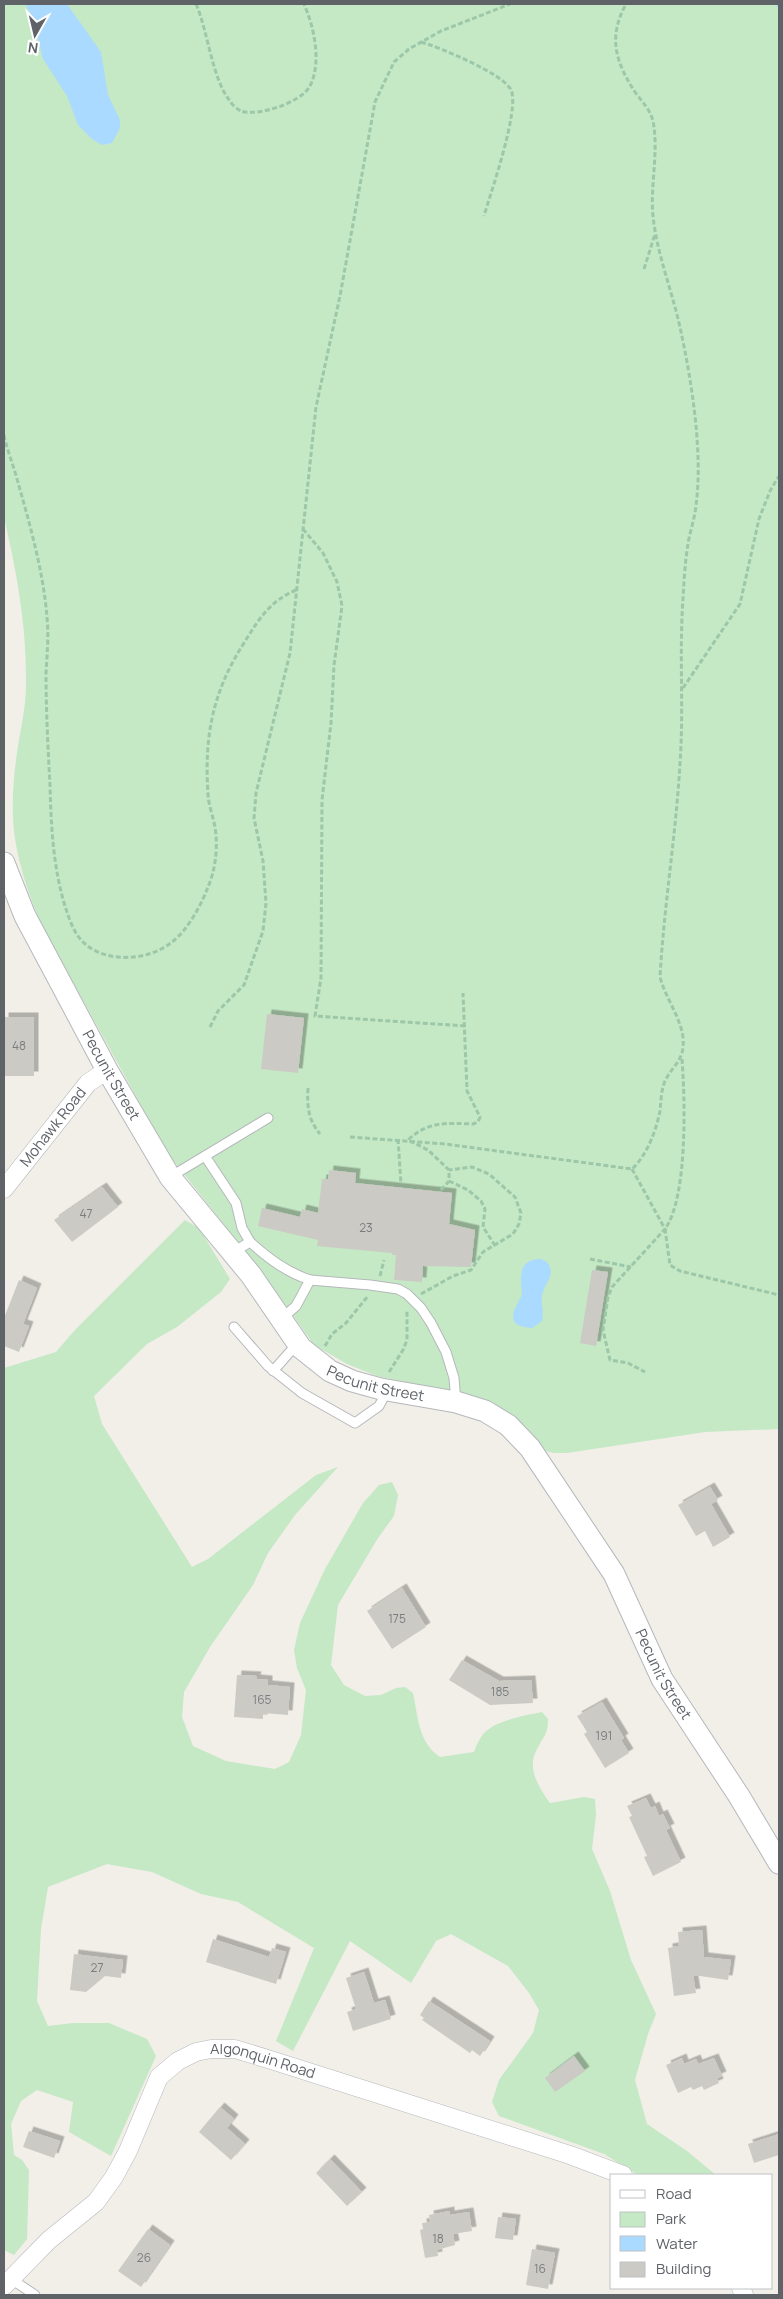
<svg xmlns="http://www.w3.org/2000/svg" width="783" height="2299" viewBox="0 0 783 2299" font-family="Manrope,sans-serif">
<defs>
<filter id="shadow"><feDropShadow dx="4.5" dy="-4.5" stdDeviation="0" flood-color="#0004"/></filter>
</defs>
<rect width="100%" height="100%" fill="#f1efe8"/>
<!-- green -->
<g fill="#c5e8c5">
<path d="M4,4H779V1429L705,1432L567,1453H554L542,1450L510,1414L486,1400L377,1376L347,1364L314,1345L261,1271L168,1154L44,930C29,898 14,853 13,817C12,796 14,774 17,753C20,731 26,708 26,686C27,627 17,574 4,517Z"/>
<path d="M185,1220L199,1228L230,1279L221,1292L177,1327L147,1344L94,1396L102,1424L192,1567L208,1559L316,1475L338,1467L295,1515L268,1553L253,1585L210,1647L184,1692L182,1717L193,1746L226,1761L275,1769L289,1762L301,1735L306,1690L297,1668L294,1650L300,1623L325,1569L363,1503L379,1485L392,1482L398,1495L394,1516L378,1538L338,1605L331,1665L344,1685L365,1696L381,1695L396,1688L405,1687L413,1693C418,1716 418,1742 440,1757L474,1752C477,1744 481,1734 489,1729C500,1720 527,1715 542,1712L548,1719C548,1735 543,1737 536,1751C527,1769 539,1788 550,1803L584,1797L595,1799L596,1815L592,1849L610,1891L631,1960L656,2014L648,2034L635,2080L647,2124L687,2151L716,2175H638L604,2154L499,2116L492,2102L499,2080L533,2033L539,2010L529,1993L508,1966L451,1934L436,1941L411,1983L350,1941L293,2051L276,2041L314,1948L238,1902L201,1894L152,1872L107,1864L48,1887L41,1929L37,2001L48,2026L73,2023H109L147,2039L156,2056L111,2156L69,2132L73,2102L37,2090L21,2101L11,2124L14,2155L22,2160L29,2170L27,2239L14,2255L4,2250V1368L56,1352L74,1331Z"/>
</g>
<!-- water -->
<g fill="#aadaff">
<polygon points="25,4 67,4 101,52 108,95 120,120 120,128 112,143 102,145 92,139 78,125 67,96 43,59 32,17"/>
<path d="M541,1259L547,1262C557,1276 544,1282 542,1296C541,1305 544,1312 542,1321L532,1328C504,1326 513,1312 522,1295C521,1280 516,1259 541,1259Z"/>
</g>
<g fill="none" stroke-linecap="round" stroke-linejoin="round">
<!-- stream -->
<polyline stroke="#aadaff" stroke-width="5" points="779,4 779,5"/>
</g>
<!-- building -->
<g fill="#cccac5" filter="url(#shadow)">
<polygon points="267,1014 304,1018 298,1073 261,1069"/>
<polygon points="4,1017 34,1017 34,1076 5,1076"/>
<polygon points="329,1170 356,1173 355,1183 452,1193 449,1224 475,1230 471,1267 423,1266 422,1282 394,1280 396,1255 392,1255 392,1253 317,1246 318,1240 258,1226 262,1208 300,1217 302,1209 318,1213 322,1179 328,1179"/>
<polygon points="102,1187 118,1207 72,1242 54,1220"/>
<polygon points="592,1270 608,1272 596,1346 580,1343"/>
<polygon points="19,1280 37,1288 23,1324 29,1326 19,1352 4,1346 4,1318"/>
<polygon points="710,1487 718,1500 711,1504 730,1537 713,1547 705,1531 696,1536 678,1505"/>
<polygon points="402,1588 426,1627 392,1649 367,1611"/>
<polygon points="462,1660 499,1681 531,1680 533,1703 490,1705 449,1680"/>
<polygon points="237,1675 257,1676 256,1679 268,1680 268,1685 290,1687 288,1715 263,1713 263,1719 234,1717"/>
<polygon points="602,1702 624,1738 621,1740 629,1753 605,1768 584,1734 587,1732 577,1716"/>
<polygon points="646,1798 651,1808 655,1806 659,1816 663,1814 670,1828 666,1830 681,1862 653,1876 644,1857 647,1856 629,1817 632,1816 627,1806"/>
<polygon points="702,1930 704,1957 731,1960 728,1980 693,1975 696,1993 674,1996 668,1948 679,1946 678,1932"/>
<polygon points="213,1939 269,1957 272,1948 286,1952 276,1984 206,1962"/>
<polygon points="74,1954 123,1960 121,1978 105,1976 86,1992 70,1990"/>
<polygon points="364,1972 374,2003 385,2000 391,2019 353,2031 347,2012 356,2009 346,1978"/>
<polygon points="429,2001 490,2041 480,2056 472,2050 470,2053 422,2020 424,2018 420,2015"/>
<polygon points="574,2056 585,2071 555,2092 545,2078"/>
<polygon points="682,2058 684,2064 696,2059 698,2064 714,2058 722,2076 717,2078 719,2083 704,2090 702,2086 693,2090 691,2087 678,2093 666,2065"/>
<polygon points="220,2107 234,2119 227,2128 245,2144 231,2160 199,2132"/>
<polygon points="29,2131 60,2141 54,2158 23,2147"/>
<polygon points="779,2134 779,2155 754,2163 748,2144"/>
<polygon points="330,2159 362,2192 347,2206 316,2173"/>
<polygon points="450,2211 450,2215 469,2212 472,2231 453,2234 455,2245 437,2250 438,2256 425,2258 420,2230 423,2229 422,2223 430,2222 429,2215"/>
<polygon points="498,2217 516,2219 513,2240 495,2238"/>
<polygon points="148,2229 170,2245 141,2287 118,2271"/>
<polygon points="532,2249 555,2253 548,2289 526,2285"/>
</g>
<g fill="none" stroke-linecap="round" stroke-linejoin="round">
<defs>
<g id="service">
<polyline points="205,1156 236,1203 242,1228 250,1242"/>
<polyline points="170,1177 268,1118"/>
<path d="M233,1252L250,1242C268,1258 286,1272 310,1280"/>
<polyline points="281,1319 296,1306 310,1280 370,1285 398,1289 407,1294 421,1308 431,1323 446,1352 454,1378 456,1402"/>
<polyline points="234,1327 268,1366 302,1393 355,1423 379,1406 387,1391"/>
<polyline points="273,1371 297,1344"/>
<polyline points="11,2279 35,2295"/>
</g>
<g id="minor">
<path id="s1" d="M4,1189L88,1083L107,1070"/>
<path id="s2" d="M4,2286L49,2240L96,2202L114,2177L128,2151L159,2077L178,2061L196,2052L211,2049H235L271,2060L570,2155L623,2175"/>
<polyline points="741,2288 744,2295"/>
</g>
<g id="tertiary">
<path id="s3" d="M4,863L25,916L107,1070L170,1177L251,1275L301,1348L330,1371L352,1381L381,1389L456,1402L485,1411L508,1425L530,1448L614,1574L662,1679L739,1796L779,1863"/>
</g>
</defs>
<!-- service casing -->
<use href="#service" stroke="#b5b8bc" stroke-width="11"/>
<!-- minor casing -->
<use href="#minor" stroke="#b5b8bc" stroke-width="19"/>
<!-- tertiary casing -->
<use href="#tertiary" stroke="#b5b8bc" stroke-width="23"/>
<!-- path -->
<g stroke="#9cc7a9" stroke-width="3" stroke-dasharray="5 2.5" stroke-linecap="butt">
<path d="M196,4C208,31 212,79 230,101C232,105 237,109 241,111C258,117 302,102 310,86C322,62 314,27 304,4"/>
<path d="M421,42C439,47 504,74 511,90C520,109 491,192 484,216"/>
<polyline points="644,269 655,234"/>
<path d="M4,435C7,450 13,464 17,479C29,521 44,574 47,618C49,636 47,654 46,673C46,710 48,748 50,785C51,825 53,867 65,906C69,918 73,932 83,942C105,964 149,961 172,942C188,930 201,905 208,887C216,868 218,847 215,827C213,816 208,804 208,793C204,736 213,691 244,643C258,620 270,601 296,590"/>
<polyline points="303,529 323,553 337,582 342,606 334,665 331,723 322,800 321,978 315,1016 466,1026"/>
<polyline points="683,688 740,604 759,519 770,491 779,476"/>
<polyline points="210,1027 218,1011 244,985 263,931 266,903 263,861 254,818 256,793 290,653 316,407 340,296 375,102 394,62 409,49 441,31 510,4"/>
<path d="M682,1059C685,1099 688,1197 665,1229L670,1265L680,1271L779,1295"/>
<path d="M308,1088C307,1107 308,1119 320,1134"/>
<path d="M350,1137L445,1144L632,1169C647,1155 656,1131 660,1111C661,1101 661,1091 665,1081C674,1063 685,1061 683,1037C680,1016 665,997 660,977C664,905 676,835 680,763C684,709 679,654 683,599C684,581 685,562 688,544C690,531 695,518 696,505C703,454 692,383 681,332C673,293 657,255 653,216C650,185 659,152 653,121C650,109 642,102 635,92C615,61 608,37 626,4"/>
<polyline points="398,1139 401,1184"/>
<polyline points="632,1169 665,1229 612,1287 608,1297 603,1330 610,1360 628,1363 645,1372"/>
<polyline points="449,1181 468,1190 481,1201 485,1209 483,1227 496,1247"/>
<path d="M441,1190L449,1181V1170L428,1150L408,1140C428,1121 447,1123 473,1124L478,1122L480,1117L467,1091L463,993"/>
<polyline points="590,1259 631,1267"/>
<polyline points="380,1276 384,1260"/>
<polyline points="421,1294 453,1276 471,1270 483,1252 513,1234 519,1224 521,1213 515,1197 489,1174 472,1167 449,1170"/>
<polyline points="325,1346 332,1334 346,1323 368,1296"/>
<polyline points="389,1372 403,1350 407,1340 407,1311"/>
</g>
<!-- service -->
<use href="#service" stroke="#fff" stroke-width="9"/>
<!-- minor -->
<use href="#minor" stroke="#fff" stroke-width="18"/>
<!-- tertiary -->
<use href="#tertiary" stroke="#fff" stroke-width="21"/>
</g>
<g text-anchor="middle" stroke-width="4.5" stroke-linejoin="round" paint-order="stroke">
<!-- number labels -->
<g font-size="12" fill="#7a7d7f">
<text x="19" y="1050">48</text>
<text x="86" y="1218">47</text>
<text x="366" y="1232">23</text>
<text x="397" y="1623">175</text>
<text x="500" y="1696">185</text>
<text x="262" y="1704">165</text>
<text x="604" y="1740">191</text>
<text x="97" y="1972">27</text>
<text x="438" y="2243">18</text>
<text x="144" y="2262">26</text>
<text x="540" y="2273">16</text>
</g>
<!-- street labels -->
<g font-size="15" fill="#5f6368" stroke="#fff">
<text dy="5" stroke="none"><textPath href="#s3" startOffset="238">Pecunit Street</textPath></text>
<text dy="5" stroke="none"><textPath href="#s1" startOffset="79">Mohawk Road</textPath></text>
<text dy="5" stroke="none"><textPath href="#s3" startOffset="656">Pecunit Street</textPath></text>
<text dy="5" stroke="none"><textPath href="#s3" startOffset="1091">Pecunit Street</textPath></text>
<text dy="5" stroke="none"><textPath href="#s2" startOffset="379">Algonquin Road</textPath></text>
</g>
</g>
<!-- border -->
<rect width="783" height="2299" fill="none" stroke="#5f6368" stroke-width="10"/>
<!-- legend -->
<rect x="610" y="2174" width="162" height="115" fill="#ffffff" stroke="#bfc1c3"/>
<rect x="620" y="2190" width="25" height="8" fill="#ffffff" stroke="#bfc1c3"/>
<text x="656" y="2199" font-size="15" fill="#5f6368">Road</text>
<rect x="620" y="2212" width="25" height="15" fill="#c5e8c5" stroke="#bfc1c3"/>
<text x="656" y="2224" font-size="15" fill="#5f6368">Park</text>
<rect x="620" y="2236" width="25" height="15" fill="#aadaff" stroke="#bfc1c3"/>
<text x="656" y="2249" font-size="15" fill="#5f6368">Water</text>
<rect x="620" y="2262" width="25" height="15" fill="#cccac5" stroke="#bfc1c3"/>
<text x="656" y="2274" font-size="15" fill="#5f6368">Building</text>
<!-- north arrow -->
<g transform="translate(35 35) rotate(188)" stroke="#ffffff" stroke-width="4" paint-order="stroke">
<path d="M0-4L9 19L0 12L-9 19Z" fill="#5f6368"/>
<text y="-8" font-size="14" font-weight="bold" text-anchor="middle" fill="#5f6368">N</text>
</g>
</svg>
